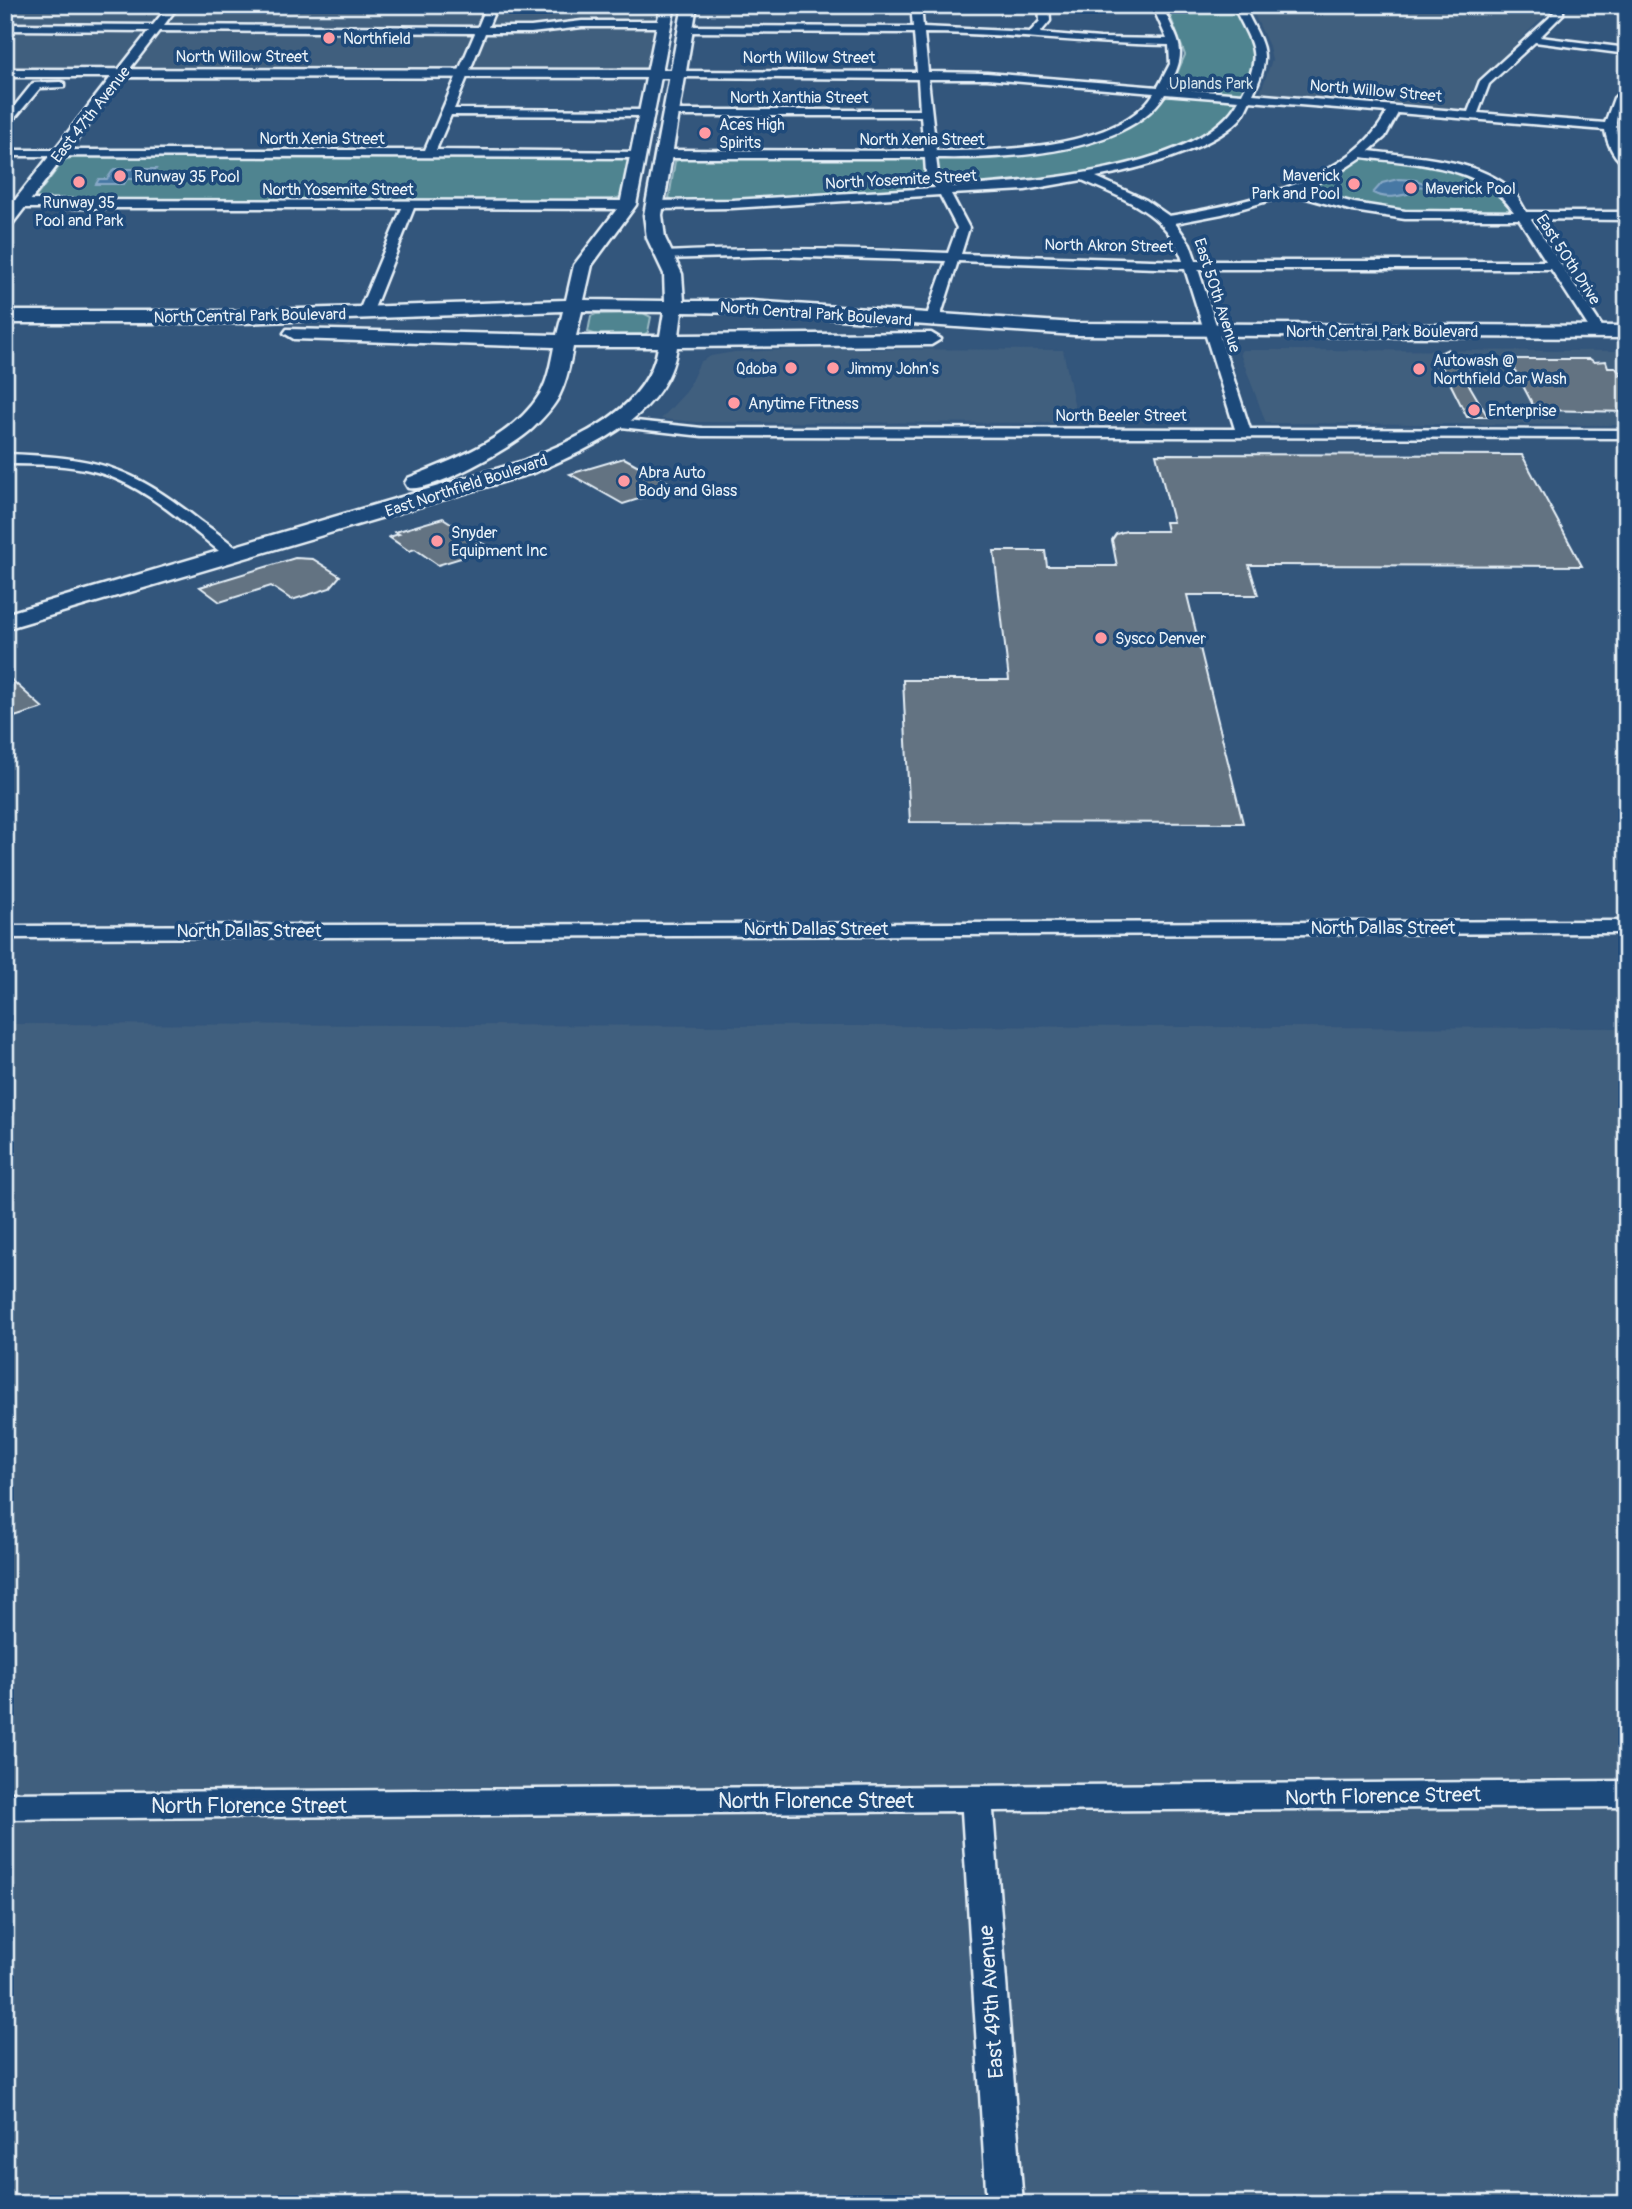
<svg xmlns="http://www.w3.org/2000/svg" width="1632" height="2209" viewBox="0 0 1632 2209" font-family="Pangolin,sans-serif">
<rect width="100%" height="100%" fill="#33567c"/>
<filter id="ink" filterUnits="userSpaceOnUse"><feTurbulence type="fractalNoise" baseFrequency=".0143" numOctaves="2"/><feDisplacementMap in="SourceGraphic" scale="14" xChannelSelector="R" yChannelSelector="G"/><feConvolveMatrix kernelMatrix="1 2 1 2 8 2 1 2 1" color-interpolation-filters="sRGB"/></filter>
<g filter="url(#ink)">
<!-- built -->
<g fill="#415f7e">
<polygon points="5,5 660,5 647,71 5,70"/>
<polygon points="1250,5 1547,5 1548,12 1476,83 1465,112 1260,94 1272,60 1269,46"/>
<polygon points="818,349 1063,350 1078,423 697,422 661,419 686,392 700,362 711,356 735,352"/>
<polygon points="1242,350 1627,351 1627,425 1266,423 1240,353"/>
<polygon points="5,1024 1627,1028 1627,2204 5,2204"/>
</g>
<!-- green -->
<g fill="#508490" stroke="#9cbac4" stroke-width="2">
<path d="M1166,5H1234C1241,22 1257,46 1254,65C1251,81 1241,106 1228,117C1160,180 986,186 896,192C839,195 782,199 726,202H680L669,198L675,161L689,157L1027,154L1124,128L1146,115L1168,94L1185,55Z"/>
<polygon points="78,156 617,157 630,161 623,196 606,202 37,199 36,197 64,160"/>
<path d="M1368,157C1398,162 1475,169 1496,189C1503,195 1508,204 1514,211L1509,213L1412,212L1352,204L1304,190L1303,187L1359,158Z"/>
<polygon points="643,313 651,317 648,332 645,334 597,335 588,332 591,316 596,314"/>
</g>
<!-- water -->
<g fill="#4778a4" stroke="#87a8c6" stroke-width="2">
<polygon points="114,169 156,169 150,179 127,179 124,184 96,184 99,179 107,179"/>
<path d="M1398,179L1416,180L1426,184L1425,187L1404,185L1415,192C1400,196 1387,200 1373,193L1382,183Z"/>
</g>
<!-- building -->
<g fill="#637382" stroke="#e8f1f8" stroke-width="2">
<polygon points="1448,349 1488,417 1467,417 1436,355"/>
<polygon points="1509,359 1590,359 1594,362 1606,361 1608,367 1615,367 1627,382 1627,412 1542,410 1539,405 1533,405"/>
<polygon points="1156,454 1522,455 1582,566 1249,565 1258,595 1187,595 1243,823 910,822 903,680 1009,680 994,551 1045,551 1047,566 1117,566 1112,540 1116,534 1126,531 1167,531 1165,522 1173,522"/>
<polygon points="624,458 677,487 623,504 570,474"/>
<polygon points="443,518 491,549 438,565 415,549 409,551 389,537 399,534 395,532"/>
<polygon points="295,558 313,559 340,576 330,588 292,600 271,586 220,602 200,587"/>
<polygon points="5,674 43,708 5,720"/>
</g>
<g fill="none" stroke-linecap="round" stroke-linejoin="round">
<defs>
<g id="minor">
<polygon points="169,5 179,5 164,25 478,27 487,5 497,5 488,27 531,27 582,21 664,21 669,24 664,27 582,27 531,33 485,33 454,109 646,110 652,113 646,116 451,115 436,150 642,152 642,156 638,158 5,156 5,150 425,150 475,33 159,31 125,75 121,76 116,73 149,31 5,30 5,24 153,25"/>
<path d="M911,5H921L923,27L1030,32L1040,21L1039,5H1049L1050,21L1040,33L1100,38L1167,39L1152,5H1162C1178,44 1190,47 1168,88L1242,94C1264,52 1251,44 1233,5H1243C1262,45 1274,52 1253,94L1468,112L1480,81L1549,18L1554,12L1553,5H1563V14L1540,37L1627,48V54L1535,42L1489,84L1478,113L1605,123L1614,98L1627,86C1627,100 1617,109 1616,123C1616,139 1627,151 1627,166C1615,160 1607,144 1605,130L1398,113L1385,137L1369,151C1414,157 1475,158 1511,189C1517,195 1522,205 1526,212H1627V220L1531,219L1605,331L1603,334H1593L1551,269H1198L1250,429L1627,430V438L702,436L612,426L610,423L617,419L702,428L1235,429L1185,269L958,261L939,321L932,325L925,321L946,261L772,256L660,259V253L665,252C760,247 854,249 948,253L957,228L940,195L732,208L655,209L649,205L655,201L732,200L935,188L926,173L925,158H664L658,154L664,150L924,151L921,116H672L666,113L672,110H920L918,79L678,77L673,74L678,71L917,72L914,33L686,32L681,29L686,26L913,27ZM924,33C1006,33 1087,44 1169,45L1170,64L1158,87L987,73L928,72ZM928,79H987L1154,93C1119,150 995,151 936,151ZM1165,94L1239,100C1202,171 1020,183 947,187L938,173L936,158C1001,159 1126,156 1165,94ZM1250,101L1387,112C1353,181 1239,205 1169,216L1146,200L1096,177C1136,170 1210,150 1239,120C1244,115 1247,107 1250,101ZM1362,157C1413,164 1483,164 1514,212L1405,211L1354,203L1303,189L1338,173ZM1082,180C1124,199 1168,213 1183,261L961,254L969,228L951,194L1025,190ZM1292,194L1353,211L1405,219H1519L1546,261H1196L1190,244L1175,223L1222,214Z"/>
<polygon points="60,82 64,83 64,87 40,88 14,119 5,118 33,83"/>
<polygon points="5,200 628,201 634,205 628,209 414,208 373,311 366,315 359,311 402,208 5,208"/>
<path d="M5,454C95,457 129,465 200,521C214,531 232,542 242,555L234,560L228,558C188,527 147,486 97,472C68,464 36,464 5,464Z"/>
<polygon points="1627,921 1627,933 5,938 5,926"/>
<polygon points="1627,1781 1627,1807 993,1811 1023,2204 987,2204 962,1811 5,1819 5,1793"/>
</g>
<polygon id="tertiary" points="5,69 678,70 685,74 678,78 125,77 10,227 5,229 5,213 111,77 5,77"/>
<path id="secondary" d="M661,5H675L636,205L592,265L584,300L665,301L664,274L647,238L644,215L683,5H697L662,215L665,238L682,274L684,301H751L1075,323L1627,326V338L1075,335L751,313L682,312L679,335L931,333L941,339L931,345L677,347C667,416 592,447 536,472L5,629V614L520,462C574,440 647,412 658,347H573C570,363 567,380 560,394C555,406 542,419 533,428C515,446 432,493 408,488L405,483L408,478C454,460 513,438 540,394C548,381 551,362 554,347L294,339L284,333L287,329L557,335L563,311L242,323H5V311H242L566,300L574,265L620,205ZM582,311L664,312L660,336H576Z"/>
</defs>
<!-- minor casing -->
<use href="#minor" stroke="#e8f1f8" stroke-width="5"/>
<!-- tertiary casing -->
<use href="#tertiary" stroke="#e8f1f8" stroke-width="5"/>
<!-- secondary casing -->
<use href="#secondary" stroke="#e8f1f8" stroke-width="5"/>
<!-- minor -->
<use href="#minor" fill="#1f4a7a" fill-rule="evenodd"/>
<!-- tertiary -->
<use href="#tertiary" fill="#1f4a7a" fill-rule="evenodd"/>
<!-- secondary -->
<use href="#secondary" fill="#1f4a7a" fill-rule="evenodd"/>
</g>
</g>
<!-- markers -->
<g fill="#ff9aa2" stroke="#1f4a7a" stroke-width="2.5">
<circle cx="329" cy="38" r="7"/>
<circle cx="705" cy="133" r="7"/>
<circle cx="120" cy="176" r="7"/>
<circle cx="79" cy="182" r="7"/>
<circle cx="1354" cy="184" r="7"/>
<circle cx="1411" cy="188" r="7"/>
<circle cx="791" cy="368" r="7"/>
<circle cx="833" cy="368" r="7"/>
<circle cx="1419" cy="369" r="7"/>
<circle cx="734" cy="403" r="7"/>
<circle cx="1474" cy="410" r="7"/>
<circle cx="624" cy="481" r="7"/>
<circle cx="437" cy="541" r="7"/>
<circle cx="1101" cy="638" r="7"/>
</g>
<g text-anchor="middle" stroke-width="7" stroke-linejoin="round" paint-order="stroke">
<!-- far-poi labels -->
<g font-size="16" fill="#e8f1f8" stroke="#1f4a7a" text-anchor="start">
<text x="343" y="44">Northfield</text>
<text x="719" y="130">Aces High<tspan x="719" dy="18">Spirits</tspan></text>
<text x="1340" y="181" text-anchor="end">Maverick<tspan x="1340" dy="18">Park and Pool</tspan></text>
<text x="134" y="182">Runway 35 Pool</text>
<text x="1425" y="194">Maverick Pool</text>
<text x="79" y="208" text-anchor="middle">Runway 35<tspan x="79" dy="18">Pool and Park</tspan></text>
<text x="1433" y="366">Autowash @<tspan x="1433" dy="18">Northfield Car Wash</tspan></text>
<text x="777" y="374" text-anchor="end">Qdoba</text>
<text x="847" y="374">Jimmy John's</text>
<text x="748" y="409">Anytime Fitness</text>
<text x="1488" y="416">Enterprise</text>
<text x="638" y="478">Abra Auto<tspan x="638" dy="18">Body and Glass</tspan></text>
<text x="451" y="538">Snyder<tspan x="451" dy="18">Equipment Inc</tspan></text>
<text x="1115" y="644">Sysco Denver</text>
</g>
<!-- far-street labels -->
<g font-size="16" fill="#e8f1f8" stroke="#1f4a7a">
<text x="242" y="62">North Willow Street</text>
<text x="809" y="63">North Willow Street</text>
<text transform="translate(1376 90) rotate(5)" y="6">North Willow Street</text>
<text x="799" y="103">North Xanthia Street</text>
<text transform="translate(90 114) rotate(-52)" y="6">East 47th Avenue</text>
<text x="322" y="144">North Xenia Street</text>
<text x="922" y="145">North Xenia Street</text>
<text transform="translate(901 179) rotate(-3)" y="6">North Yosemite Street</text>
<text x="338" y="195">North Yosemite Street</text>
<text transform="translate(1109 245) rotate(1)" y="6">North Akron Street</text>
<text transform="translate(1569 259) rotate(57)" y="6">East 50th Drive</text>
<text transform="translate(1218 295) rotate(72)" y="6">East 50th Avenue</text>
<text transform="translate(816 313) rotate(4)" y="6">North Central Park Boulevard</text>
<text transform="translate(250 315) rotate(-1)" y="6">North Central Park Boulevard</text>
<text x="1382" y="337">North Central Park Boulevard</text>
<text x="1121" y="421">North Beeler Street</text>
<text transform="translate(466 485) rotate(-18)" y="6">East Northfield Boulevard</text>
</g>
<!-- far-park labels -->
<g font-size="16" fill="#d1e1e8" stroke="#1f4a7a">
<text x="1211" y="89">Uplands Park</text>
</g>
<!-- street labels -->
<g font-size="18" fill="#e8f1f8" stroke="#1f4a7a">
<text x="1383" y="934">North Dallas Street</text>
<text x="816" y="935">North Dallas Street</text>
<text x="249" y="937">North Dallas Street</text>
</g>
<!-- near-street labels -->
<g font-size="21" fill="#e8f1f8" stroke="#1f4a7a">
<text transform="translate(1383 1796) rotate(-1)" y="7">North Florence Street</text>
<text x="816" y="1808">North Florence Street</text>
<text x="249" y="1813">North Florence Street</text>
<text transform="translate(991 2002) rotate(-94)" y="7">East 49th Avenue</text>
</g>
</g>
<!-- margin -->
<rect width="1632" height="2209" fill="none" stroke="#1f4a7a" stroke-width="28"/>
<rect x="14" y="14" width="1604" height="2181" fill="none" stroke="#e8f1f8" stroke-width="2.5" filter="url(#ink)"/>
</svg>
